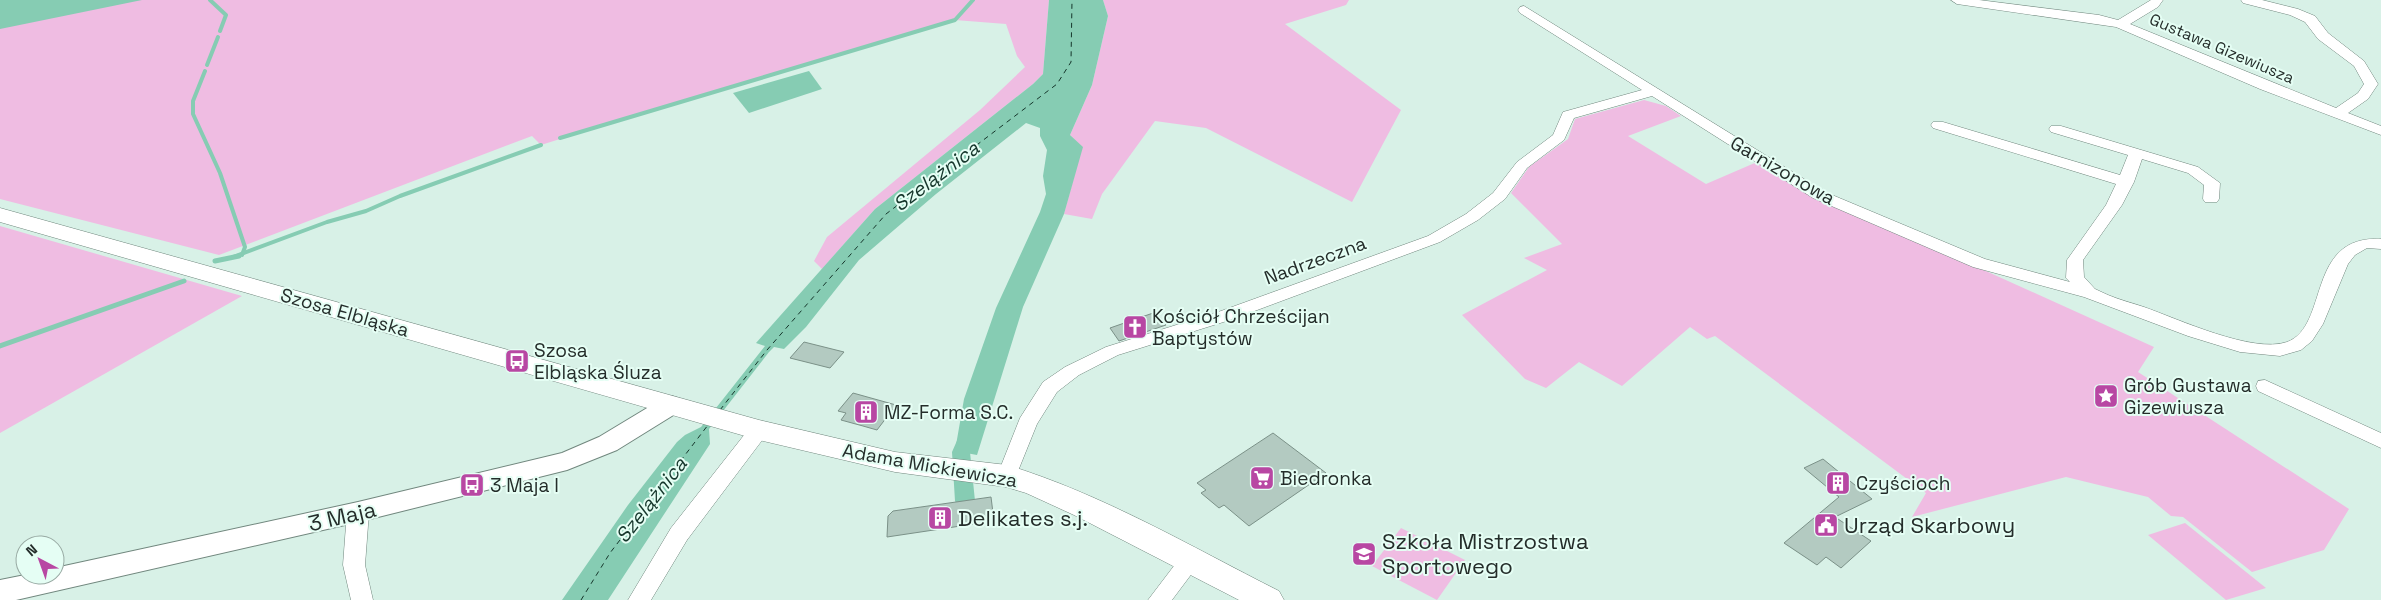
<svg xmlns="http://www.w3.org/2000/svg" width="2381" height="600" viewBox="0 0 2381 600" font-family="'Space Grotesk',sans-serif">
<rect width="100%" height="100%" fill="#d8f1e7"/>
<!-- green -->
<g fill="#efbce2">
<polygon points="0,0 1049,0 1043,74 1033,84 875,209 822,269 814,261 827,237 980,110 1025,67 1017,56 1006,24 955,20 696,96 541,145 532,136 219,255 0,199"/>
<polygon points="1103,0 1349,0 1346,5 1285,24 1401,110 1352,202 1206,128 1155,121 1102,194 1092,219 1064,214 1082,147 1070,135 1092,85 1108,16"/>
<polygon points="1644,100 1666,106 1681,116 1628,136 1706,184 1757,162 1977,267 2154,347 2138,372 2349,509 2324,550 2252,572 2183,517 2171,516 2148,497 2066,477 1912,517 1926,493 1715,336 1707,339 1690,327 1622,386 1579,362 1546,388 1525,379 1462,315 1547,270 1524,258 1562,244 1511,193 1529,167 1568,139 1575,119"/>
<polygon points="0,226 242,296 0,433"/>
<polygon points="2185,523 2266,588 2226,600 2148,535"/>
<polygon points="1401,528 1465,560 1437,600 1372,566"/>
</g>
<!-- water -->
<g fill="#86ccb3">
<polygon points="0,0 142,0 0,29"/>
<polygon points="1049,0 1103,0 1108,16 1092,85 1070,135 1083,147 1064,214 1023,307 977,455 955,451 964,399 996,308 1040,212 1046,194 1043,176 1047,150 1040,136 1040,128 1026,123 936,194 859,260 806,327 784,349 774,347 769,352 709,429 710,444 608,600 562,600 628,505 677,442 685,435 701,427 765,346 756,343 875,209 1033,84 1043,74"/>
<polygon points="809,71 822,89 749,113 733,93"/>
</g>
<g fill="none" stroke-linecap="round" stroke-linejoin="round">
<!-- stream-far1 -->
<g stroke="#86ccb3" stroke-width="4">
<polyline points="210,0 226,15 220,31"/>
<polyline points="207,65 218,37"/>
<polyline points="205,71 193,101 193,114 220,173 245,247 242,255"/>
<polyline points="560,138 955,20 973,0"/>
<polyline points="233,257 327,222 366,211 400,196 541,145"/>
</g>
<!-- stream -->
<g stroke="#86ccb3" stroke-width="5">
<polyline points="215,261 239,256"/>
<polyline points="0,346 184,281"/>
</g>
<!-- canal -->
<polygon fill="#86ccb3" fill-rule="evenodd" points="969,426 975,427 978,432 970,452 975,501 972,506 965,508 958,506 955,501 952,452 963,427"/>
<!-- ferry -->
<g stroke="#15362b" stroke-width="1" stroke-dasharray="5 4.5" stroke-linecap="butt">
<polyline points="720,410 767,350 886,214 1057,84 1071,62 1072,0"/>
<polyline points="581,600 610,553 708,425"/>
</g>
</g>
<!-- building -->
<g fill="#b3cac1" stroke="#7b9188">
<polygon points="1156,312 1166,325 1119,341 1110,328"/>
<polygon points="804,342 844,352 830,368 790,358"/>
<polygon points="853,393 896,405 877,430 863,426 841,420 846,413 838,411"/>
<polygon points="1273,433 1326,473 1249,526 1224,505 1219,508 1201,493 1206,490 1197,483"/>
<polygon points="1823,459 1872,499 1835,517 1871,541 1841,568 1826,557 1817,565 1784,543 1839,497 1804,468"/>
<polygon points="991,497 994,521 887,537 888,516 893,511"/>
</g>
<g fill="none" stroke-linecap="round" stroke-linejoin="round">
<defs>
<g id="minor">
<polygon points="1951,0 1979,0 2099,15 2118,20 2151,0 2163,0 2158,7 2130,24 2336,108 2358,93 2364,84 2354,66 2318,39 2305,22 2290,15 2243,3 2241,0 2262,0 2298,9 2315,16 2328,33 2364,61 2378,84 2368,99 2348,113 2381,126 2381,135 2260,89 2116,27 1957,4"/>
<path d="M1524,6L1825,192L1985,259L2070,282L2066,278L2067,260L2106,205L2116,184L1933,128L1931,125L1933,122H1943L2120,175L2128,155L2051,132L2049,129L2051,126H2061L2198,167L2220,183L2219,199L2217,202H2205L2203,199L2204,185L2188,173L2142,159L2134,182L2122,205L2083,260L2084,277L2095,289L2108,295C2120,300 2132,303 2144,307C2178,319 2253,354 2287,342C2330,326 2305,235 2381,239V249L2367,248L2355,255L2348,264L2323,324L2312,341L2301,350L2280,356L2240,352L2188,336L2084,297L1973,267L1813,198L1652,96L1574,118L1564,140L1527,168L1505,199L1478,220L1440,242L1233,319L1118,355L1079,375L1057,392L1037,424L1014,481L1007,484L1000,481L997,476L1020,418L1043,382L1065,367L1106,347L1221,311L1428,236L1466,214L1493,193L1517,162L1553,135L1563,112L1642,90L1520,13L1518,10L1520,7Z"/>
<polygon points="2265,380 2381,433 2381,448 2258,391 2256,386 2258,381"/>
<polygon points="759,423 766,425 769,430 766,435 687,540 651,600 628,600 671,528 752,425"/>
<polygon points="358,504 365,506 369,512 365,565 373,600 351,600 343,565 347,512 351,506"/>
<polygon points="1191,551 1199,554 1202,560 1172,600 1148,600 1183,554"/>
</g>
<polygon id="tertiary" points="671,396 680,399 683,405 680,411 617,450 567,470 358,522 16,600 0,600 0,580 25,575 55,575 55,568 358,502 562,453 599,437 662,399"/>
<path id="secondary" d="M0,208L759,420L895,452L1007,465C1102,494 1190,546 1279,591L1284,600H1239L1074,515L1026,493L1006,487L895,472L759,440L0,222Z"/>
</defs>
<!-- minor casing -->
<use href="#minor" stroke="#71877e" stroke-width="1"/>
<!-- tertiary casing -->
<use href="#tertiary" stroke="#71877e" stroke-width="2"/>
<!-- secondary casing -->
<use href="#secondary" stroke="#71877e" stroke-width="1"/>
<!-- minor -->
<use href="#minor" fill="#fff" fill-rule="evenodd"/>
<!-- tertiary -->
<use href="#tertiary" fill="#fff" fill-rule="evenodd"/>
<!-- secondary -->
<use href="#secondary" fill="#fff" fill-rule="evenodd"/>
</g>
<!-- icons -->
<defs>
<symbol id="church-square" viewBox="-11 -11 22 22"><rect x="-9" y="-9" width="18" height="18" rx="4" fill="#b847a3" stroke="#e5fef4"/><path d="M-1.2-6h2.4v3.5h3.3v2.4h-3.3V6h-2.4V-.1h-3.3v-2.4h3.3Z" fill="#fff"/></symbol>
<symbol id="bus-square" viewBox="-11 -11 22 22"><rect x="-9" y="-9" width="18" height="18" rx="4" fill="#b847a3" stroke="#e5fef4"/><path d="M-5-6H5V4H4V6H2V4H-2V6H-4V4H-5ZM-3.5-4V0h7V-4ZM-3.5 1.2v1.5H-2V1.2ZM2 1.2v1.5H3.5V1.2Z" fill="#fff"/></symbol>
<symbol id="sight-square" viewBox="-11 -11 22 22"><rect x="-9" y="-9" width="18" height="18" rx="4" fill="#b847a3" stroke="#e5fef4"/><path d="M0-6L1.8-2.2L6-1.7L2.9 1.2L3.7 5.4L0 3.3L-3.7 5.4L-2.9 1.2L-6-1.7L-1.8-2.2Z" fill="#fff"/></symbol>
<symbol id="building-square" viewBox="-11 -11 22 22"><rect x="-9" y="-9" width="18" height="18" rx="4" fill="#b847a3" stroke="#e5fef4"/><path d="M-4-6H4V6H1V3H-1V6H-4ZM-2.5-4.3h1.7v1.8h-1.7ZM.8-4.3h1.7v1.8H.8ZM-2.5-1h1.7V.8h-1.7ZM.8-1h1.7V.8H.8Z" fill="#fff"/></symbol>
<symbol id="supermarket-square" viewBox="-11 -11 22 22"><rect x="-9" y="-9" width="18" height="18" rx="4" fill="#b847a3" stroke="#e5fef4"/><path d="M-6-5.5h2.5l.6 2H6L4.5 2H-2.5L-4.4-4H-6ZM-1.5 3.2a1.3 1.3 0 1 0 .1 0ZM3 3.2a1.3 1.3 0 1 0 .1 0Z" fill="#fff"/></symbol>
<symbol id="civic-square" viewBox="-11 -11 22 22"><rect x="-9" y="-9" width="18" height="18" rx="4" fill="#b847a3" stroke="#e5fef4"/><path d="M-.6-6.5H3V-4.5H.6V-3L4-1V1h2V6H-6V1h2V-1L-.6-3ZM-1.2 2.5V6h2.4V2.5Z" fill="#fff"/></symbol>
<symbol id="school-square" viewBox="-11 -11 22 22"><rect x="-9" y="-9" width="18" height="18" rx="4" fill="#b847a3" stroke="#e5fef4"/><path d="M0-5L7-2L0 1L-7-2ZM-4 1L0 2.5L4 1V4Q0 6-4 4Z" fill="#fff"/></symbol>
</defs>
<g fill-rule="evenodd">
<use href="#church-square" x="1121" y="313" width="28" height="28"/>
<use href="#bus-square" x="503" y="347" width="28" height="28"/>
<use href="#sight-square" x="2092" y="382" width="28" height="28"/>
<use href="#building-square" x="852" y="398" width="28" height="28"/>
<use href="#supermarket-square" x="1248" y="464" width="28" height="28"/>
<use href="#building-square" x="1824" y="469" width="28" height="28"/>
<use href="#bus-square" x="458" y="471" width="28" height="28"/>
<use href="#building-square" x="926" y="504" width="28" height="28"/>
<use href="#civic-square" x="1812" y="511" width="28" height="28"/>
<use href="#school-square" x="1350" y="540" width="28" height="28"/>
</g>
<g text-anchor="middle" stroke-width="4" stroke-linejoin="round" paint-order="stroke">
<!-- far-street labels -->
<g font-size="16" fill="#242d2a" stroke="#e5fef4">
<text transform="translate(2222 48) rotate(23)" y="6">Gustawa Gizewiusza</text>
</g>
<!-- street labels -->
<g font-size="19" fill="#242d2a" stroke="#e5fef4">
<text transform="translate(1783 170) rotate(30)" y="7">Garnizonowa</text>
<text transform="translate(1315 260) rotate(-20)" y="7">Nadrzeczna</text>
<text transform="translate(345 312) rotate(16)" y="7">Szosa Elbląska</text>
<text transform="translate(930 465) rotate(10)" y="7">Adama Mickiewicza</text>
</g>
<!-- poi labels -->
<g font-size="19" fill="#242d2a" stroke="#e5fef4" text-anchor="start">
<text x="1152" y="323">Kościół Chrześcijan<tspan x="1152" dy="22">Baptystów</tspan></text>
<text x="534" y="357">Szosa<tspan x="534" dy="22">Elbląska Śluza</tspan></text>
<text x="2124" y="392">Grób Gustawa<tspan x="2124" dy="22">Gizewiusza</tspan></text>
<text x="884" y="419">MZ-Forma S.C.</text>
<text x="1280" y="485">Biedronka</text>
<text x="1856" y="490">Czyścioch</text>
<text x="490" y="492">3 Maja I</text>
</g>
<!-- water labels -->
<g font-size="20" font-style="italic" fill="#15362b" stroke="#e5fef4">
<text transform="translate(936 176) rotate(-37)" y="7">Szelążnica</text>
<text transform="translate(651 500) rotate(-52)" y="7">Szelążnica</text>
</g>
<!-- near-street labels -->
<g font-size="22" fill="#242d2a" stroke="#e5fef4">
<text transform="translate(342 516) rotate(-13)" y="8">3 Maja</text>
</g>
<!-- near-poi labels -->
<g font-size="22" fill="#242d2a" stroke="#e5fef4" text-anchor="start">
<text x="958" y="526">Delikates s.j.</text>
<text x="1844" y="533">Urząd Skarbowy</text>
<text x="1382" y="549">Szkoła Mistrzostwa<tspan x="1382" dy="25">Sportowego</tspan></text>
</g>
</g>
<!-- north arrow -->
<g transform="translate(40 560) rotate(319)"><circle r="24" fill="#e5fef4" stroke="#98aaa3"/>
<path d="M0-4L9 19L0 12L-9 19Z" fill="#b847a3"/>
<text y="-8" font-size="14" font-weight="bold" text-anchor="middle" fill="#242d2a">N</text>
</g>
</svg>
